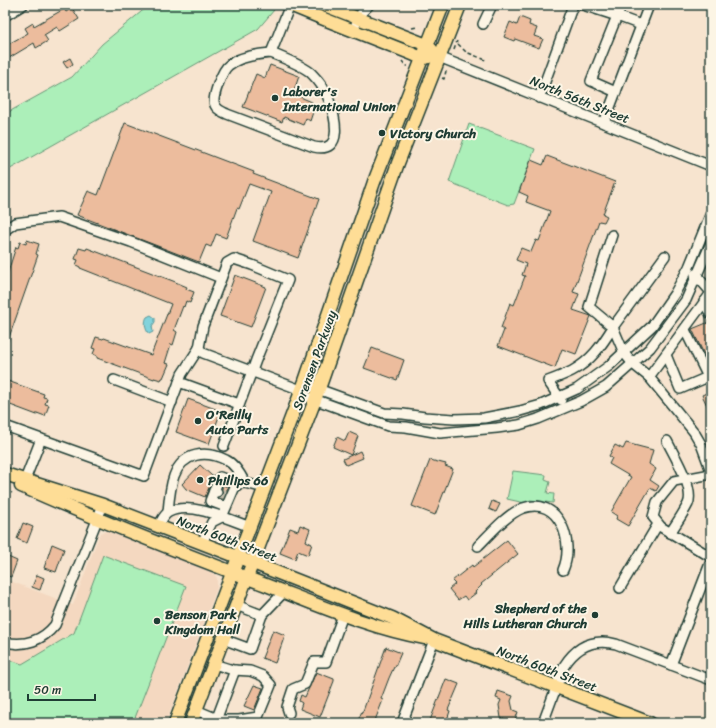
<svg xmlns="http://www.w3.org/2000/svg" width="716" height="728" viewBox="0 0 716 728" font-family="Sriracha,sans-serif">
<rect width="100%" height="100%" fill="#f7e4cf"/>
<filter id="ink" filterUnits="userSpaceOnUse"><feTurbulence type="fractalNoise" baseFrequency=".025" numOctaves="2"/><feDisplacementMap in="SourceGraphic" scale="8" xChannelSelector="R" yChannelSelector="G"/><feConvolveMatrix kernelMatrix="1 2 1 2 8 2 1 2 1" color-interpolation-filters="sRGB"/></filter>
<g filter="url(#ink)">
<!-- built -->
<polygon fill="#f4d8c0" points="107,531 203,568 214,574 217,578 217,588 166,723 5,723 5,579 73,605 100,533"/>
<!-- green -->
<g fill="#acefb9" stroke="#669676">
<polygon points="151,5 262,5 274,10 258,29 5,172 5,114 72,77 102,44 147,7"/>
<polygon points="469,124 535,149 514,204 508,205 449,182"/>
<polygon points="513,471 546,475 545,480 550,482 547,493 554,494 553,503 530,500 529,504 507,499"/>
<polygon points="103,555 186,586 133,723 5,723 5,658 22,664 74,633"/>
</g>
<!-- water -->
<path fill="#82d3dc" stroke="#5a9799" d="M151,315L155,318V322L152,326L153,332L149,334C145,330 144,321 147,317Z"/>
<!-- building -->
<g fill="#ecbc9d" stroke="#1f3d34">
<polygon points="72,8 79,19 60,31 57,27 44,35 48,41 36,48 34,43 9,58 5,51 5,46 28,33 25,28 33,23 34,26 64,9 66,12"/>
<polygon points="520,17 530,21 529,25 537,28 534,36 543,39 539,48 515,39 514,41 504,37 510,22 517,25"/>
<polygon points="70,58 73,64 67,68 63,62"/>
<polygon points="270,65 299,76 293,94 312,102 311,107 314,109 310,121 306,118 303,125 284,117 282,122 243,107 256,74 265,78"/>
<polygon points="125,123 254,172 253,174 319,199 298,258 253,241 271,192 249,184 239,209 237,208 226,238 216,234 211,247 206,245 199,262 77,215 88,191 98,195"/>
<polygon points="547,156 615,182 603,214 607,216 604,222 599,221 573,292 579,294 573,310 591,316 576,354 562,349 555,368 498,346 504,330 501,328 510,303 514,305 525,276 522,275 526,264 516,260 521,248 531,252 536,240 539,241 550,211 526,202 528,196 519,192 531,160 543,165"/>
<polygon points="27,240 39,244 36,254 38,255 6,346 5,346 5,281 16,247 18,248 20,242 26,244"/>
<polygon points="79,248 86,250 87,248 173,281 187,287 186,289 194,292 190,303 186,301 184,307 183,306 174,330 177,332 173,345 171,344 165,363 169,364 163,378 162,378 161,380 154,378 154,379 97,358 97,356 93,354 95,349 92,348 96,337 103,339 104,338 151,355 171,304 80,268 80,267 76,265 78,260 75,259"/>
<polygon points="235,275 266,287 251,327 220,316"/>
<polygon points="709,322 711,327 711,369 692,329"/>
<polygon points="372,348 404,360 397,380 364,368"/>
<polygon points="5,380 44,394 43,397 47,398 45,404 49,405 45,416 37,413 37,415 5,403"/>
<polygon points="711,391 711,414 702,395"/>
<polygon points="188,399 221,411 209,444 176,432"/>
<polygon points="349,432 358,436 351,455 333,447 337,437 345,441"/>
<polygon points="626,443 653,450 649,464 656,469 650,480 659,486 656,491 650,488 628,526 616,519 617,516 611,512 631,477 609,464 612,458 609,456 615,445 623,449"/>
<polygon points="360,451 363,458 346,465 343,459"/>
<polygon points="430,460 446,464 445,466 453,469 435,515 412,506"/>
<polygon points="200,465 212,476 214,476 205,497 186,489 182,484"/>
<polygon points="223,485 228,487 223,499 218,498 223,494 222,488"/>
<polygon points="492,501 500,504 496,512 489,509"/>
<polygon points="23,523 33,527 27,543 17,539"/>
<polygon points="300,525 310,529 306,541 312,544 308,555 298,551 295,559 280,553 290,528 298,531"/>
<polygon points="507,540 518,554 481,584 482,585 475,592 476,593 467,600 464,596 458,600 449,589 455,584 452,581 472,565 473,567"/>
<polygon points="52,544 64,549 56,572 44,568"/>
<polygon points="8,557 17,561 11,577 5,575 5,564"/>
<polygon points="37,575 44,578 40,590 32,587"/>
<polygon points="273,630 285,635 275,663 262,658"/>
<polygon points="386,647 401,653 395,667 394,667 389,678 381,699 383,700 374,723 357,723 362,711 363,711"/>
<polygon points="316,672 334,679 334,681 320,717 300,709 302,703 299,701 301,695 305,697"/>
<polygon points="446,679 459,684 448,710 450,711 446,723 429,723"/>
<polygon points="254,685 263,688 254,710 244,706"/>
<polygon points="498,691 513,696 511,701 513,710 518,712 514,723 501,718 499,705 501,700 496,698"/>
</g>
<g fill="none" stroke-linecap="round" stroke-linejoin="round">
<!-- minor-tunnel -->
<polyline stroke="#ccc3b0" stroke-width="9" stroke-dasharray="9 4.5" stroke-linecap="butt" points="217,492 226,495"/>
<defs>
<g id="minor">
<polyline points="583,5 617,16 621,5"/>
<polyline points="5,16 23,5"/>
<polyline points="356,24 362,12 369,5"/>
<polyline points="483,24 492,5"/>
<path d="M271,53C281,57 306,67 312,74C319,81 326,91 329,100C335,116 345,154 314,147L227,114C223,112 217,110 215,105C211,98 223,69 229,65C239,57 259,54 271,53Z"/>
<polyline points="271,53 290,5"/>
<path d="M439,57C530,93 620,130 711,166"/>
<polyline points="616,92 591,81 617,16 641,25"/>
<polyline points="539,98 573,5"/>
<polyline points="604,123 649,5"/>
<polyline points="5,230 15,223 59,217 131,242 221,278"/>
<polyline points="612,235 589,307 613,327 665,256"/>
<polyline points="695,274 711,292"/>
<polyline points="704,302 711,315"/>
<polyline points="613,327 624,353 633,364 649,377 694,432 701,444 711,471"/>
<polyline points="666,355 680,389 708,377 685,330"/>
<polyline points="649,377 711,293"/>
<polyline points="114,380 172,402"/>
<polyline points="179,382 239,404"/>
<polyline points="304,384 384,413 403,414 425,417 454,419 484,418 520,411 541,405 577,389 609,366 652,326 675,293 689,267 711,213"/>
<polyline points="300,394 388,426 406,427 440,433 497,428 519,425 538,419 581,401 606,387 650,348 686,300 711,243"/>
<path d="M561,400L548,381C556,378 564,375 572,371C591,361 602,345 613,327"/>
<polyline points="5,426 144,476 182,374 199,348"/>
<path d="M667,441C674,455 695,489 688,504C683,514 676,524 670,533"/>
<polyline points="224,446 252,371 256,360 288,280 252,265 234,259 227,263 203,326 199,348 203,353 301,390"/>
<polyline points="711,474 674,481 657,502 653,517 661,527 711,557"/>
<polyline points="23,485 41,439"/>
<polyline points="214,491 210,501 226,507"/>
<polyline points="217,492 214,491 220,477 238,484"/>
<path d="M168,512C169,500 170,487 174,476C183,452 206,450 226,460C235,464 241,475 245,483"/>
<path d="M158,526C161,522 164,514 169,512C190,501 229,519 250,527"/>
<polyline points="202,543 212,522 222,517 234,489 238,484 245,483 265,488"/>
<path d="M478,546C490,534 507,514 523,508C560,496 575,543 563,570"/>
<polyline points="620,588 658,524"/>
<polyline points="262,615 284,592"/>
<polyline points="223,639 250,649 262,615 236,605"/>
<path d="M5,642C25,647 43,640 55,625L103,505"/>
<polyline points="671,665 711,561"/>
<polyline points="196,710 220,720 239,720 258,717 271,685 263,676 250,671 233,670 214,664"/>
<polyline points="289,713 287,707 293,689 305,684 314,662 326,662 343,615"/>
<polyline points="215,723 235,670"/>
<polyline points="402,723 434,640"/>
<path d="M543,723L564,666C576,647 593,638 616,644L711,680"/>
</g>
<g id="major">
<polyline points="290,5 324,19 410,53 422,58 429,57"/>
<polyline points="324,5 427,45 432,50"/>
<polyline points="5,474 103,505 238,557 392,618 434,640 650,723"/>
<path d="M21,486C102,522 184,554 266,585C318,605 370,628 425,638"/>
<polyline points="175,723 274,463 304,384 374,182 443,5"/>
<polyline points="191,723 315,400 398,163 460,5"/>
</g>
</defs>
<!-- minor casing -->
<use href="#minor" stroke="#1f3d34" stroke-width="12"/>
<!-- major casing -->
<use href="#major" stroke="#1f3d34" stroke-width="15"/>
<!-- path -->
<g stroke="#1f3d34" stroke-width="1.5" stroke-dasharray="4 3" stroke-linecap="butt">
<polyline points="412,28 417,27"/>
<polyline points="458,44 466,52 486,60"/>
<polyline points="454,50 457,41"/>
<polyline points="402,61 406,66 408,66"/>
<polyline points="442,78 444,79 446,71"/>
<polyline points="5,489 12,493"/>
</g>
<!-- minor -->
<use href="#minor" stroke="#fcf5e5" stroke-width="9"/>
<!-- major -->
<use href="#major" stroke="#fedd96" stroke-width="12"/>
</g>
</g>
<!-- markers -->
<g fill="#1f3d34" stroke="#fcf5e5" stroke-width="1.5">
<circle cx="275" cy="98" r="4"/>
<circle cx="382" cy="133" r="4"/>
<circle cx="198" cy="421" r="4"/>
<circle cx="200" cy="480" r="4"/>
<circle cx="595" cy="615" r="4"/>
<circle cx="157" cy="621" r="4"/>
</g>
<g text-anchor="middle" stroke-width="4" stroke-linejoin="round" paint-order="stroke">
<!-- poi labels -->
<g font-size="13" font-weight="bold" fill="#1f3d34" stroke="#fcf5e5" text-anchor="start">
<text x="283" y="96">Laborer's<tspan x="283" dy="15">International Union</tspan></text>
<text x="390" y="138">Victory Church</text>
<text x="206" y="419">O'Reilly<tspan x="206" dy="15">Auto Parts</tspan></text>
<text x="208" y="485">Phillips 66</text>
<text x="587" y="613" text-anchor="end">Shepherd of the<tspan x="587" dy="15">Hills Lutheran Church</tspan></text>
<text x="165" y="619">Benson Park<tspan x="165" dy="15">Kingdom Hall</tspan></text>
</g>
<!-- street labels -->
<g font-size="13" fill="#1f3d34" stroke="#fcf5e5">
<text transform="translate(580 99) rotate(22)" y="5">North 56th Street</text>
<text transform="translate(314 360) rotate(-70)" y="5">Sorensen Parkway</text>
<text transform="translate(227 538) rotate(21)" y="5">North 60th Street</text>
<text transform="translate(547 668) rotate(21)" y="5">North 60th Street</text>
</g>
</g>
<!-- margin -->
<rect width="716" height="728" fill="none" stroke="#fcf5e5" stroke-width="20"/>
<rect x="10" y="10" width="696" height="708" fill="none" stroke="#1f3d34" stroke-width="1.5" filter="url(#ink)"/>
<!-- scale -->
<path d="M28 694v6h67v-6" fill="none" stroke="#1f3d34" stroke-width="2"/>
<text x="34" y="694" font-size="12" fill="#1f3d34" stroke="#fcf5e5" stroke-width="3" paint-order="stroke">50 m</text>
</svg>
